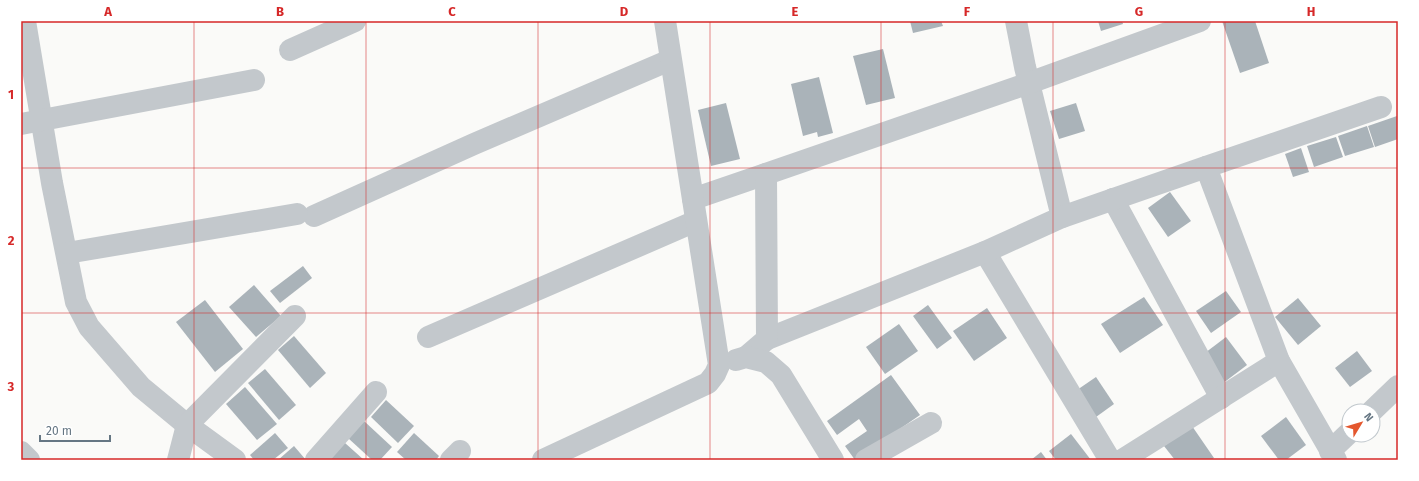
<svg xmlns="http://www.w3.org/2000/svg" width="1419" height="481" viewBox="0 0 1419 481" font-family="'Fira Sans',sans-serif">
<rect width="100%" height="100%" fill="#fafaf8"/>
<!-- building -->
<g fill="#aab3b9">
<polygon points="910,21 941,21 943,26 913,33"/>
<polygon points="1098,21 1122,21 1123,24 1101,31"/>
<polygon points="1222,21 1255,21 1269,63 1240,73"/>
<polygon points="883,49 895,98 866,105 853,56"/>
<polygon points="819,77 833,133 818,137 817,132 803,136 791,84"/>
<polygon points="726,103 740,159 711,166 698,110"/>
<polygon points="1076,103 1085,131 1059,139 1050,111"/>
<polygon points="1397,116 1398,120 1398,139 1375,147 1368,126"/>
<polygon points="1367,126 1374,147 1345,156 1338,136"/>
<polygon points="1336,137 1343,157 1314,167 1307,146"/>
<polygon points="1301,148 1309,172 1293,177 1285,154"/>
<polygon points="1170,192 1191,221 1168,237 1148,208"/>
<polygon points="303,266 312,278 280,303 270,291"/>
<polygon points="254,285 281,316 256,337 229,307"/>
<polygon points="1226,291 1241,312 1211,333 1196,311"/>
<polygon points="1144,297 1163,325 1120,353 1101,324"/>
<polygon points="1298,298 1321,326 1298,345 1275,317"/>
<polygon points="205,300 243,349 215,372 176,322"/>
<polygon points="928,305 952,338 937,349 913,316"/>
<polygon points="987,308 1007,338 974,361 953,331"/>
<polygon points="899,324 918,351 885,374 866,347"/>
<polygon points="294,336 326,373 310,388 278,350"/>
<polygon points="1226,337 1247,365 1222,384 1201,356"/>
<polygon points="1357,351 1372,371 1350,387 1335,368"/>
<polygon points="265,369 296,405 279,420 248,383"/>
<polygon points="891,375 920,415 855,460 845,446 867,431 859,419 837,435 827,421"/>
<polygon points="1096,377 1114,404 1096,417 1077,390"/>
<polygon points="245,387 277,424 257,440 226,404"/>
<polygon points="386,400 414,426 398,443 371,417"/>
<polygon points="1286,417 1306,445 1286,460 1279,460 1261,436"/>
<polygon points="364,421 392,447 380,460 372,460 348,438"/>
<polygon points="1192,426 1214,458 1211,460 1175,460 1164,446"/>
<polygon points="275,433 288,448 273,460 254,460 250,455"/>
<polygon points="414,433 439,456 436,460 406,460 397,452"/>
<polygon points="1071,434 1091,460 1056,460 1049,451"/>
<polygon points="345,443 364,460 329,460"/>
<polygon points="294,446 306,460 278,460"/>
<polygon points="1041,452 1047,460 1031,460"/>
</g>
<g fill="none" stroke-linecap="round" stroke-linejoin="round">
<!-- minor -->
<g stroke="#c3c8cc" stroke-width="22">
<polyline points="25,21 52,183 76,302 89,327 141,387 187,425 235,460"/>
<polyline points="1016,21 1025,67 1062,217"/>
<polyline points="290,50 355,21"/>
<polyline points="21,124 254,80"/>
<polyline points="693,199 766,174"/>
<polyline points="1113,199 1221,398"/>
<polyline points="314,216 474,144 670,60"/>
<polyline points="985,252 1110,460"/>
<polyline points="67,253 297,214"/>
<polyline points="428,337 696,221"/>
<polyline points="767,339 985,252 1062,217 1206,167"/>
<polyline points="746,357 767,339 766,174 1029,83 1200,21"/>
<polyline points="736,360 746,357 766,362 781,375 833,460"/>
<polyline points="1372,411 1398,386"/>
<polyline points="1330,451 1349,433"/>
<polyline points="21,452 29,460"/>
<polyline points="178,460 187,425 295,316"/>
<polyline points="316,460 376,392"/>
<polyline points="451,460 460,451"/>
<polyline points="543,460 708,383 715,374 719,365 665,21"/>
<polyline points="866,460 931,423"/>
<polyline points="1122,460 1279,361"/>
<polyline points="1336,460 1279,361 1206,167 1381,107"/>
</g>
</g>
<!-- grid -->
<path fill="none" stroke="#d62828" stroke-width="1" stroke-opacity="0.55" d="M194,21V460M366,21V460M538,21V460M710,21V460M881,21V460M1053,21V460M1225,21V460M21,168H1398M21,313H1398"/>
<!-- border -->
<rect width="1419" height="481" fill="none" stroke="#ffffff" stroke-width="44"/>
<!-- north arrow -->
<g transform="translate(1361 423) rotate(52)"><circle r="19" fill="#ffffff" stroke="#c1c8cd"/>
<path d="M0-3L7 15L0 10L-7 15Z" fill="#e4572e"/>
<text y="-6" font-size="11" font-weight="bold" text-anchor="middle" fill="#657683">N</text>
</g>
<!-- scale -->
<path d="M40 435v6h70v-6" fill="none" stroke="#657683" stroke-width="2"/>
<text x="46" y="435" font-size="12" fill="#657683" stroke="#ffffff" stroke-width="3" paint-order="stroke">20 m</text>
<rect x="22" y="22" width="1375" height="437" fill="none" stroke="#d62828" stroke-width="1.5"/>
<g font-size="13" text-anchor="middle" font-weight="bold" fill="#d62828">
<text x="108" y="16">A</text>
<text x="280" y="16">B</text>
<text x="452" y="16">C</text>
<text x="624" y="16">D</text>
<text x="795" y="16">E</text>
<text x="967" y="16">F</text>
<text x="1139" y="16">G</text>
<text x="1311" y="16">H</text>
<text x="11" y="99">1</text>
<text x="11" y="245">2</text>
<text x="11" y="391">3</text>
</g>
</svg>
